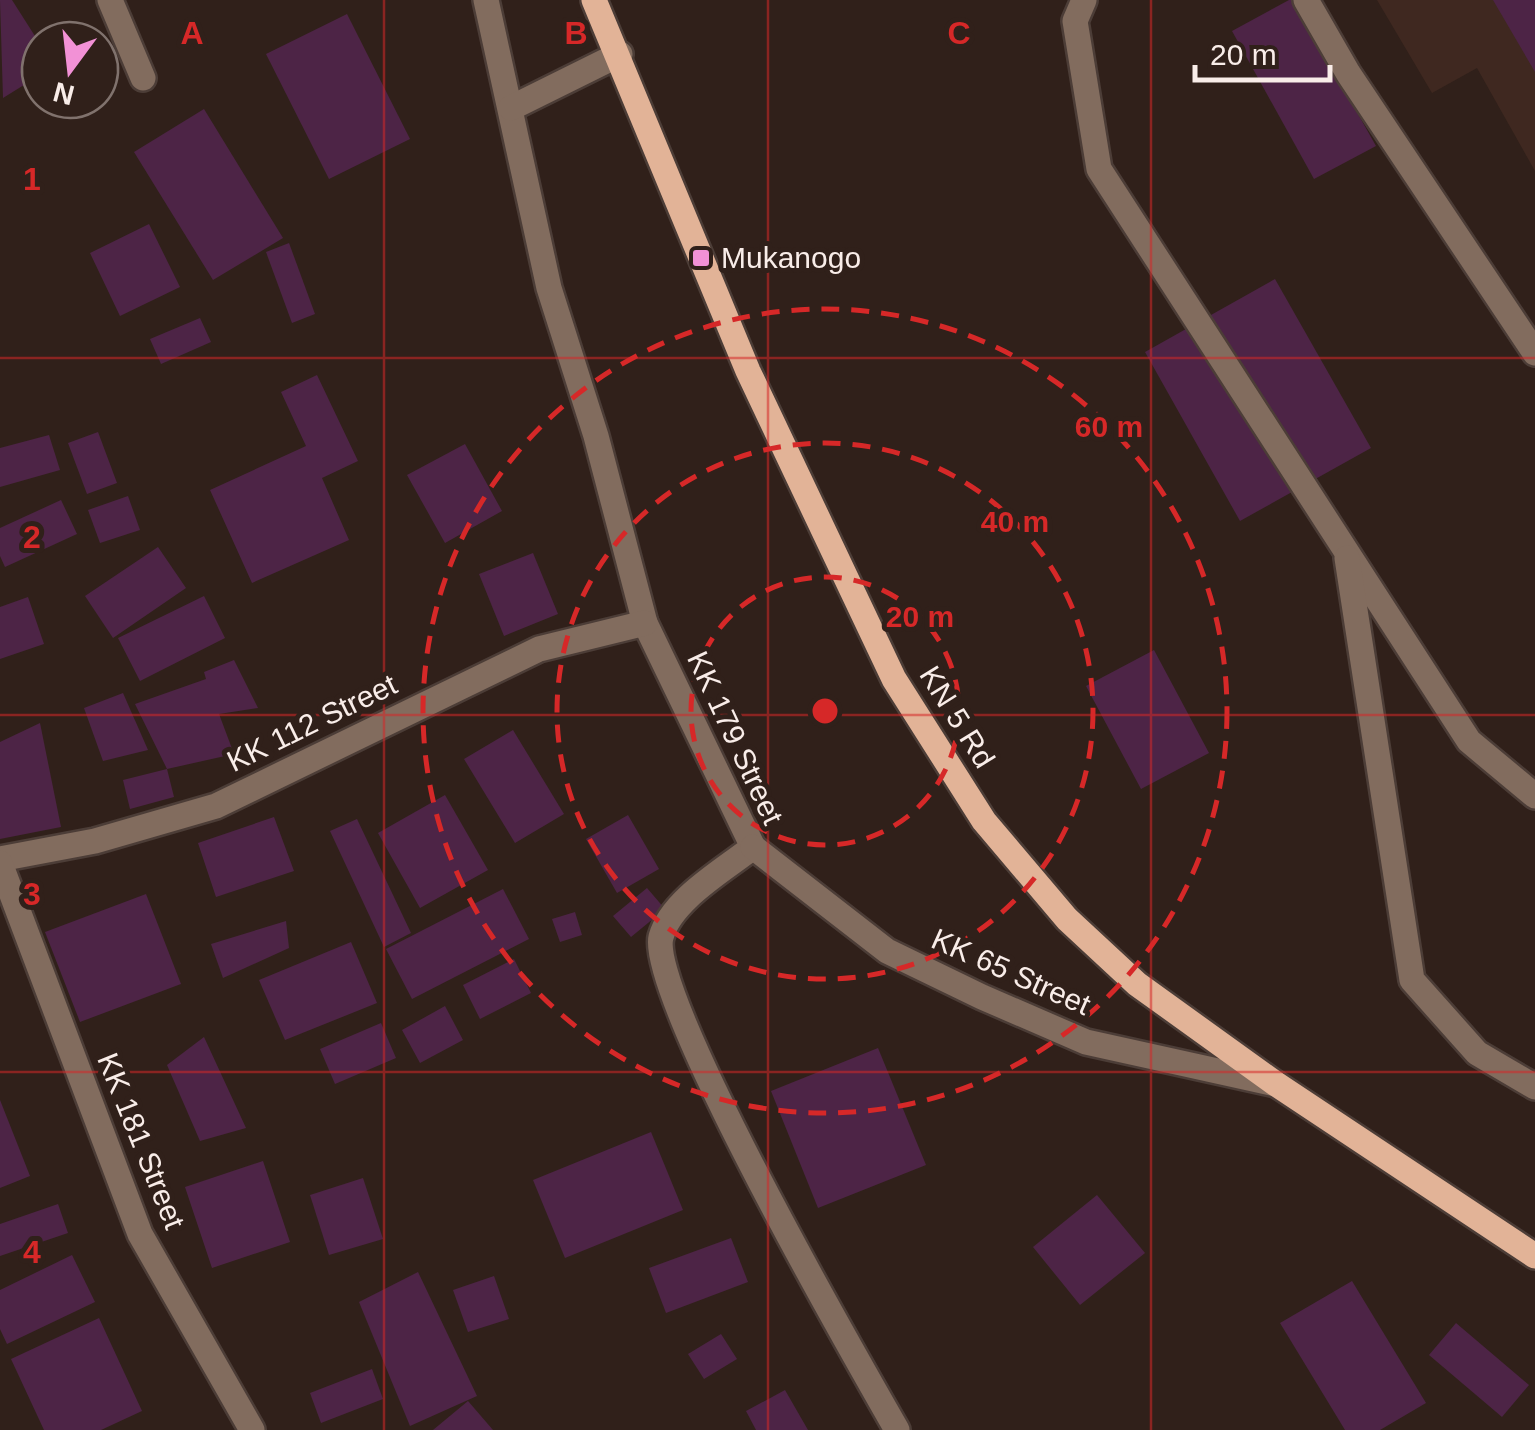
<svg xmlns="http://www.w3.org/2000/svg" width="1535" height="1430" viewBox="0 0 1535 1430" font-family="Arial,sans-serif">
<rect width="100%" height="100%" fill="#30201a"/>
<!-- built -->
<polygon fill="#3f2820" points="1377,0 1535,0 1535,171 1477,68 1432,93"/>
<!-- building -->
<g fill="#4d2446">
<polygon points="0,0 12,0 40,44 40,75 3,98"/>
<polygon points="1289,0 1294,0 1376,146 1314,179 1232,31"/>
<polygon points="1493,0 1535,0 1535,72"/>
<polygon points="347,14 410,139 329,179 266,54"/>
<polygon points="204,109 283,238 213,280 134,152"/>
<polygon points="149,224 180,287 120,316 90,253"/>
<polygon points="289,243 315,314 292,323 266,252"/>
<polygon points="1275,279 1371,448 1240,521 1145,352"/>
<polygon points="200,318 211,342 161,364 150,339"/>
<polygon points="317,375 358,461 322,478 349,540 252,583 210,490 306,446 281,392"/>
<polygon points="98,432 117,483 87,494 68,443"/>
<polygon points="49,435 60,470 0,487 0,448"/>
<polygon points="465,444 502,511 445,543 407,475"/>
<polygon points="128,496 140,530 100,543 88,510"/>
<polygon points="61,500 77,534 5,567 0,556 0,528"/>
<polygon points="158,547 186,588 113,638 85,596"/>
<polygon points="533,553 558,614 504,636 479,574"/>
<polygon points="204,596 225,638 140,681 118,638"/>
<polygon points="28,597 44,644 0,659 0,607"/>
<polygon points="1154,650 1209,753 1141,789 1086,686"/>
<polygon points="234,660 258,708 219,714 234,754 167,769 135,704 206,679 204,672"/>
<polygon points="123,693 148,750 103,761 84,708"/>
<polygon points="40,723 61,827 0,839 0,742"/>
<polygon points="513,730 564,814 515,843 464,759"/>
<polygon points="167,769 174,797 130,809 123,780"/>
<polygon points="445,795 488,870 420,908 378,833"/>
<polygon points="628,815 659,869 617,893 586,839"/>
<polygon points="274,817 294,871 216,897 198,843"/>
<polygon points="357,819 411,933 384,947 330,831"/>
<polygon points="647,888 665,909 631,937 613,916"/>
<polygon points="503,889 529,939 412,999 386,949"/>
<polygon points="146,894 181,984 80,1022 45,932"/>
<polygon points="575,912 582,935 560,942 552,919"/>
<polygon points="286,921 289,948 223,978 211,944"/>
<polygon points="351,942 377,1003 285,1040 259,980"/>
<polygon points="514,959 531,993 480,1019 463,985"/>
<polygon points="445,1006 463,1040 420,1063 402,1030"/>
<polygon points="381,1023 396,1058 335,1084 320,1049"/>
<polygon points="204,1037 246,1128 200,1141 167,1065"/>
<polygon points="878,1048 926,1165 818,1208 771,1091"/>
<polygon points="0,1100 30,1176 0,1188"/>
<polygon points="651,1132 683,1210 565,1258 533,1180"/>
<polygon points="263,1161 290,1242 212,1268 185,1187"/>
<polygon points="363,1178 383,1239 329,1255 310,1195"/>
<polygon points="1097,1195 1145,1253 1080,1305 1033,1247"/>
<polygon points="58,1204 68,1233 0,1256 0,1224"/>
<polygon points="731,1238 748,1282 666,1313 649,1268"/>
<polygon points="72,1255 95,1302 7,1344 0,1329 0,1290"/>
<polygon points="418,1272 477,1396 410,1426 359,1302"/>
<polygon points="494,1276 509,1319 468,1332 453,1290"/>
<polygon points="1352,1281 1426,1403 1380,1430 1345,1430 1280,1323"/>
<polygon points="99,1318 142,1411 101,1430 44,1430 11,1359"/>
<polygon points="1456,1323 1529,1385 1502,1417 1429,1355"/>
<polygon points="721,1334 737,1359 704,1379 688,1354"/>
<polygon points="372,1369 383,1399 321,1423 310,1393"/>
<polygon points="785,1390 808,1430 756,1430 746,1411"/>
<polygon points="468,1401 493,1430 433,1430"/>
</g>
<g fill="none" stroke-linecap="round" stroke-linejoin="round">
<defs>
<g id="minor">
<polyline points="110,0 143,78"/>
<path d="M486,0L549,288L596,436L645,623L753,847C724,870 671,900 661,937C646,993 857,1360 897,1430"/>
<polyline points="1084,0 1075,21 1099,169 1469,741 1535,796"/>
<polyline points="1306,0 1348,73 1535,353"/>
<polyline points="511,108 620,54"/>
<polyline points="1347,558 1412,980 1477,1053 1535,1087"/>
<polyline points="753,847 887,951 982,997 1086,1042 1276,1084"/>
<polyline points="0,859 95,841 216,806 539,649 645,623"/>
<polyline points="0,863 140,1234 252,1430"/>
</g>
<polyline id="major" points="594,0 748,371 894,679 984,821 1067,919 1137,984 1276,1084 1535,1256"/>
</defs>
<!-- minor casing -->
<use href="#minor" stroke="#4c3d37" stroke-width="30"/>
<!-- major casing -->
<use href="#major" stroke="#4c3d37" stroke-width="30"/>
<!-- minor -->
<use href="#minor" stroke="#826c5e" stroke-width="25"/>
<!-- major -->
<use href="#major" stroke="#e2b397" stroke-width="25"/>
</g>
<!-- grid -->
<path fill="none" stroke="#d62828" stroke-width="2.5" stroke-opacity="0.55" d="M384,0V1430M768,0V1430M1151,0V1430M0,358H1535M0,715H1535M0,1072H1535"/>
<!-- distance rings -->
<g fill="none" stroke="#d62828" stroke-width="5" stroke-dasharray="18 12">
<circle cx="825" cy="711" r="134"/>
<circle cx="825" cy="711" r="268"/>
<circle cx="825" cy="711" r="402"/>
</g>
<!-- markers -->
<rect fill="#f291d6" stroke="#30201a" stroke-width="4" x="691" y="248" width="20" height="20" rx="5"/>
<g text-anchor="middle" stroke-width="10" stroke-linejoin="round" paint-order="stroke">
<!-- poi labels -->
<g font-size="30" fill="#f9ede9" stroke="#30201a" text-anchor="start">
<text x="721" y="268">Mukanogo</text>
</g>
<!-- street labels -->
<g font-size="30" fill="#f9ede9" stroke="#30201a">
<text transform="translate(957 717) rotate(58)" y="10">KN 5 Rd</text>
<text transform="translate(312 723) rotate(-26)" y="10">KK 112 Street</text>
<text transform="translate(735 738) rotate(65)" y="10">KK 179 Street</text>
<text transform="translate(1011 972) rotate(24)" y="10">KK 65 Street</text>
<text transform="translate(141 1141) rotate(68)" y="10">KK 181 Street</text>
</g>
</g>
<g font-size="32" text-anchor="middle" font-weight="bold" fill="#d62828" stroke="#30201a" stroke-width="10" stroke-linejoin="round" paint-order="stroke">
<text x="192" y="44">A</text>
<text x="576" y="44">B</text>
<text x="959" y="44">C</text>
<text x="32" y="190">1</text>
<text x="32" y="548">2</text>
<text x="32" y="905">3</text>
<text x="32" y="1263">4</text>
</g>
<circle cx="825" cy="711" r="15" fill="#d62828" stroke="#30201a" stroke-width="5"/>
<g font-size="30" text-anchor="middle" font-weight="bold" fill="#d62828" stroke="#30201a" stroke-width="10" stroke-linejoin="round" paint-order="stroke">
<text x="1109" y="437">60 m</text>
<text x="1015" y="532">40 m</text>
<text x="920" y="627">20 m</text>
</g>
<!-- north arrow -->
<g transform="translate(70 70) rotate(195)"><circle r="48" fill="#30201a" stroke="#80726d" stroke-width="2.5"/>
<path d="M0-8L18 38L0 25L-18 38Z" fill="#f291d6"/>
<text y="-15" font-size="28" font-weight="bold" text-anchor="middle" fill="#f9ede9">N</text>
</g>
<!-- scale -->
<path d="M1195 65v15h135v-15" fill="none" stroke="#f9ede9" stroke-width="5"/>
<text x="1210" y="65" font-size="30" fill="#f9ede9" stroke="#30201a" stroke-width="8" paint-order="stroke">20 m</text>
</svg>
